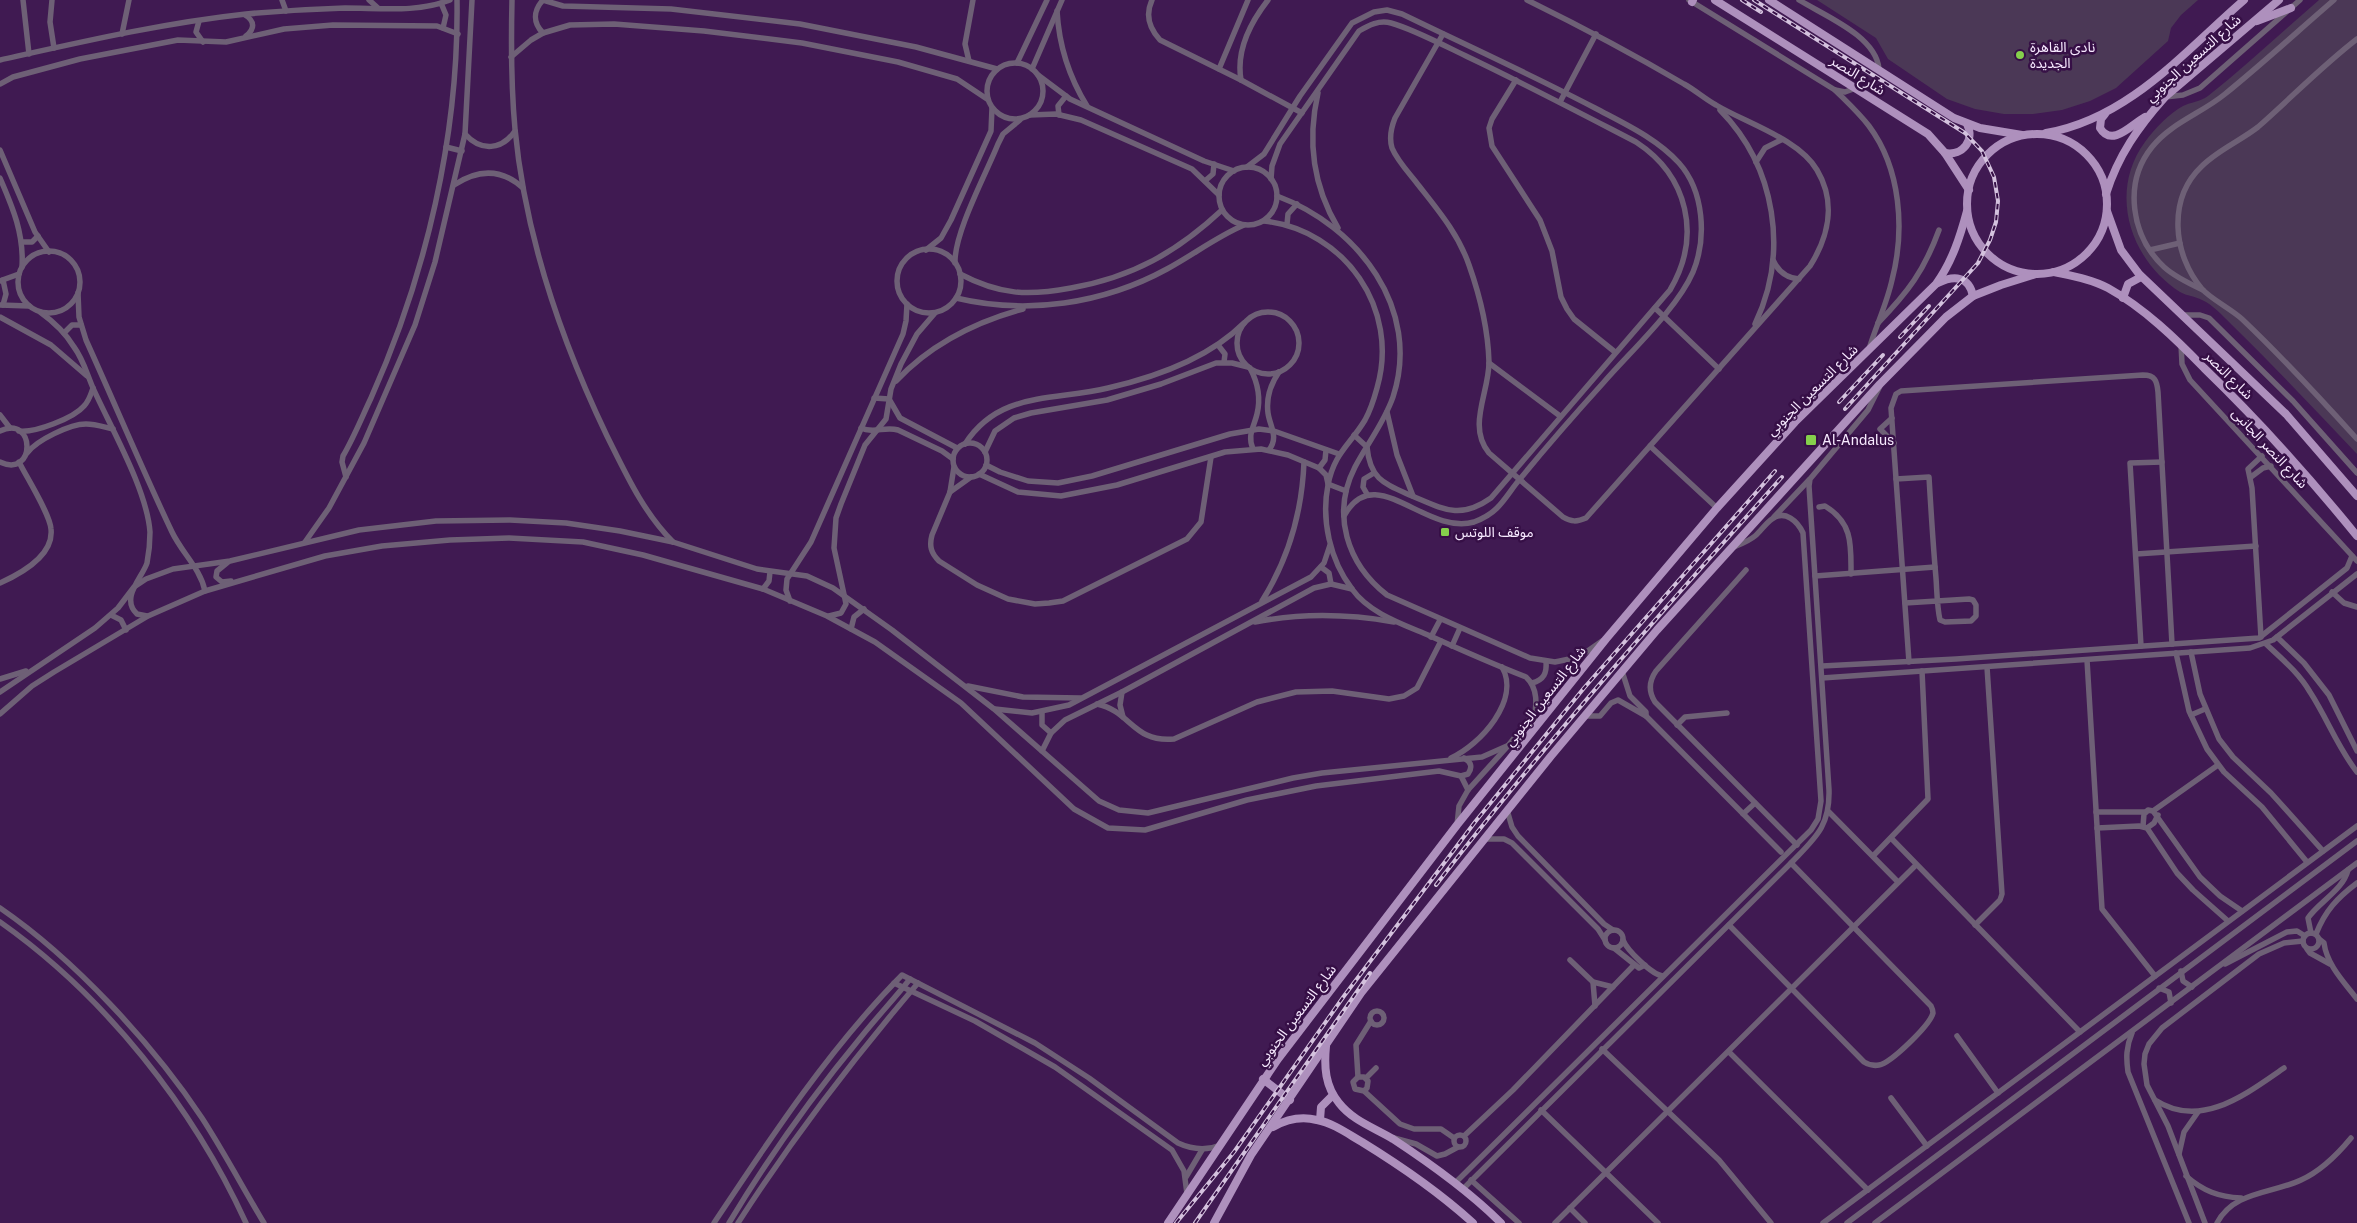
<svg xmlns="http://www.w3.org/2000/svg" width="2357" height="1223" viewBox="0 0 2357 1223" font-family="'Public Sans','Noto Sans Arabic',sans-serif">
<rect width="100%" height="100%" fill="#401a52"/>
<!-- green -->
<g fill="#4b3856">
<polygon points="1817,0 2198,0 2181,15 2171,28 2168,41 2116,88 2090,101 2062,110 2033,114 2004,114 1975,109 1947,99 1888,59 1876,38"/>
<path d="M2319,0H2357V454C2315,410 2274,366 2231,324C2222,315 2213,305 2202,300C2195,296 2187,296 2180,292C2130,260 2108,192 2145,142C2154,129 2170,113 2183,106C2191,102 2200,102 2208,96C2246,66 2282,32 2319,0Z"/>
</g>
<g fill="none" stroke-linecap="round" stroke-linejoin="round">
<!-- minor -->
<g stroke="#6e6076" stroke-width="5.5">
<polyline points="23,0 29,54"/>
<polyline points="52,0 50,22 54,48"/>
<polyline points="282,0 286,11"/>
<polyline points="369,0 378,8"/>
<path d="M512,0C511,43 511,86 515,129C525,235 561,340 607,436C626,474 643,512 673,542"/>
<polyline points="543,0 563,6 671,9 800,24 916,47 997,69"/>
<path d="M543,0C533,11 533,23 543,33"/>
<path d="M1152,0C1145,15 1149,28 1160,40L1241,80L1302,113"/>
<polyline points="1689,0 1835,90 1845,92 1856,88"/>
<path d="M1799,0C1825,16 1876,36 1879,69"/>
<polyline points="441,3 446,15 443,28"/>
<path d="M1057,11C1059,46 1069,77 1087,106"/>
<path d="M245,15C255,21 255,29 246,36"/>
<polyline points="199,21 196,32 203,42"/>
<polyline points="122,34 129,0"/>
<path d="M1443,34L1395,118C1391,128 1389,138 1392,148C1397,160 1408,172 1416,182C1437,209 1458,233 1469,265C1480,296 1488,329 1489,362C1489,393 1467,426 1489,453L1563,517C1571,522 1577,522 1586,518L1810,266C1829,236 1836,202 1817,170C1799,139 1746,123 1716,105C1705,99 1695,90 1684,84C1633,54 1580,26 1527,0"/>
<path d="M2357,39C2322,66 2291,98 2258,127C2240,141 2218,150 2202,166C2167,199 2173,255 2202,289C2211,299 2231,309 2242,319C2282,357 2320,398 2357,439"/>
<polyline points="511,57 531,40 543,33 570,25 614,24 704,31 802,43 898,62 957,79 987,99"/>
<path d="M0,60C81,42 163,23 246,14C279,11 312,9 345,8C380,8 417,13 450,0"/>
<polyline points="969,61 965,44 973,0"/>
<circle cx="1015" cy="91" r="28"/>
<polyline points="1017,63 1047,0"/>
<polyline points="1032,69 1062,0"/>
<polyline points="1219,69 1248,0"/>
<polyline points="1038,75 1070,99 1204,161 1234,171"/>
<path d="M1241,80C1236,51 1250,23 1268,0"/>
<polyline points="1516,80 1492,119 1489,128 1492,146 1540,220 1552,251 1561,297 1567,309 1574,319 1615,352"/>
<polyline points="0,84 13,77 80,59 178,40 226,42 284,29 333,25 437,26 458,34"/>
<path d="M1835,90C1847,102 1859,113 1869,126C1901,169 1905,230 1892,280C1887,303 1876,326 1869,349"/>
<path d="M1318,93C1307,141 1313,186 1338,228"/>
<polyline points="2165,97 2183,95 2200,88 2300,0"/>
<polyline points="1560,102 1596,34"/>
<path d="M1720,110C1776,167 1789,253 1755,324"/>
<polyline points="1030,115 1056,114 1081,120 1192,169 1219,195"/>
<polyline points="1059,115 1058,106 1066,96"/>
<path d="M465,134C481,152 502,150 515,131"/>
<polyline points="446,147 462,151"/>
<polyline points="0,150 35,232 49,252"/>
<polyline points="1756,162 1765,148 1781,140"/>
<path d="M1247,167L1264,154L1300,96L1352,23L1374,12L1387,10L1402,14C1466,45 1532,75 1595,108C1625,124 1656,138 1679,163C1704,191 1707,238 1693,272C1677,309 1631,351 1604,382C1575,414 1547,446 1520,479C1512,488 1506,499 1497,508C1491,514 1482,519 1474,522C1425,536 1375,459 1344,516"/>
<circle cx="1248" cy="196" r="29"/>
<path d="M0,178C13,208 24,234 22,267"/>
<path d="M1271,179L1272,166L1280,144L1359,31C1369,25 1379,20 1391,23C1413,29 1447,47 1468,57C1525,84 1580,113 1636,142C1688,176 1702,236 1670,290L1491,498C1460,520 1443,509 1412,496C1385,484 1370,480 1367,447L1354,435"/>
<polyline points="1206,180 1213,174 1214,164"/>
<path d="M454,185C478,169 501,168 523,188"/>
<path d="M1277,196C1358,226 1422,309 1393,397C1384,423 1367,444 1355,467C1331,514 1347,564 1387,595L1530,658L1555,662L1579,657"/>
<path d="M1264,221C1345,230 1400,309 1377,388C1374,399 1370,411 1365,420C1350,445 1334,453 1328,485C1321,520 1330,560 1352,589C1369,613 1402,624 1428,635C1461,650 1493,664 1526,677C1541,691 1535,711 1533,729"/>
<polyline points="1287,224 1288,214 1297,204"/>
<polyline points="22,242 32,242 38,236"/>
<circle cx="929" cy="281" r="32"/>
<polyline points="926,250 941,238 951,220 991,131 992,108"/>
<polyline points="2150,250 2180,243"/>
<circle cx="49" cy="282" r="31"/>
<path d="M1773,260C1778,271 1786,278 1799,279"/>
<path d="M955,263C954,233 986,174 998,144L1003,134L1020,120"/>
<path d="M960,274C1000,295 1028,296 1071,288C1133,277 1177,252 1222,210"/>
<polyline points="3,280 6,294 3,305"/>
<polyline points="0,281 19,274"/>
<path d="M2203,290C2190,284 2175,277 2164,267C2131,236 2123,183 2152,147C2171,123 2202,113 2225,94C2262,64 2298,31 2334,0"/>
<path d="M78,293L79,317L86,340C115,404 142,469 172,532C182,553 200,568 205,591"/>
<path d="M956,298C1027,315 1103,304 1167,269C1193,255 1216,237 1244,225"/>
<polyline points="0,305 29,306"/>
<polyline points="1655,308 1719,369"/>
<circle cx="1268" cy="343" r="31"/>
<path d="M40,312C54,322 65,332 74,347C83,359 87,374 93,388C111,428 147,490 150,532C150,542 149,553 147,563C142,578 120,598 137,614L147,616"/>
<polyline points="2182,315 2200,315 2209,318 2293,401 2357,473"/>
<polyline points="0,317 51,345 87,376"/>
<path d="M1878,323C1908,292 1924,271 1939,230"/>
<polyline points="64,333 72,325 81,325"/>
<polyline points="2181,344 2182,364 2190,380 2357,561"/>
<polyline points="1218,345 1225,354 1224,362"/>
<polyline points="1489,363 1560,416"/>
<path d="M1250,368C1258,383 1261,398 1257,414C1254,427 1247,435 1253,449"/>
<path d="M896,381C931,344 975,322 1023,309"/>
<polyline points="874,398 889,399 900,418 957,448"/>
<polyline points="1387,412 1397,455 1413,496"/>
<polyline points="0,415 10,428"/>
<polyline points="1892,418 1880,429 1894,443"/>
<path d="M861,428C874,434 885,426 898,430L942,451L953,459"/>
<path d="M0,431C36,414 36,479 0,462"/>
<path d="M19,431C35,433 74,418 84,406C89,401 91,394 93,388"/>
<circle cx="970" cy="460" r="17"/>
<path d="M965,444C999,391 1053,401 1108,388C1156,377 1209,358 1244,323"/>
<polyline points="1650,446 1717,508"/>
<path d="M1269,450C1279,437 1270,427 1268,413C1266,398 1270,385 1279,372"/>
<polyline points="985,452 995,431 1014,418 1031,413 1107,400 1161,384 1216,363 1232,363 1248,367"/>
<path d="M27,453C37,440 70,424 86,424C95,424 104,427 113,429"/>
<polyline points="986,465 1000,472 1028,481 1058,483 1092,476 1230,434 1259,429 1274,431 1339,454"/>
<path d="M954,467L950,492L932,535C929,546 931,553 939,561L977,585L1008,599L1035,604L1049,603L1063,601L1187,539L1201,522L1211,457"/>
<polyline points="1319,468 1325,460 1326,450"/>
<polyline points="979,474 1018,492 1061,496 1117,485 1225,452 1261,449 1288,455 1319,468 1326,475 1328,484 1346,491"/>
<path d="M346,477L342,462L343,456C354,437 362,417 371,398C426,275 459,135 457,0"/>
<polyline points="2251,477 2263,468 2271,466"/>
<path d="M1896,479L1929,477C1931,511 1933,544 1936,578C1937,592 1937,607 1940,620L1945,622L1971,621L1976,616V605L1973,600L1969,599L1905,603"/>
<polyline points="950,492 971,477"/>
<polyline points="1367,494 1363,487 1364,479 1374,473"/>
<path d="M1819,507L1825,506C1853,523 1851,545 1851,574"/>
<polyline points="1774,517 1809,480"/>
<polyline points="305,542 329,508 364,443 415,325 435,262 465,134 472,0"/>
<polyline points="2136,554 2256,546"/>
<polyline points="228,562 217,571 216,577 222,582 231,581"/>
<polyline points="1321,567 1329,573 1331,584"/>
<path d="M1746,570L1656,671C1649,681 1648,691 1655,702L1797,845"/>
<polyline points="1815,576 1935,567"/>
<path d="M0,583C20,574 54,556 51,529C50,514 27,478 19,462"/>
<polyline points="763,589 769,581 770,572"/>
<polyline points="2332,592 2344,603 2357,607"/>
<polyline points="790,601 786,590 787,579 811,542 903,334 906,321 907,304"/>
<path d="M1262,601C1289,558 1302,513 1304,462"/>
<polyline points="111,615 121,620 126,630"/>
<polyline points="829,616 841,613 846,604 845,599 834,548 836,518 841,504 865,445 886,419 891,389 901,364 917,334 935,313"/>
<path d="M1255,622C1301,613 1348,614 1394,622"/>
<polyline points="851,629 854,617 864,609"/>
<polyline points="1431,637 1440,620"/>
<polyline points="2261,637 2252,488 2248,469 2262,456"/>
<polyline points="2277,637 2304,663 2329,695 2357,751"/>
<path d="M2266,644C2282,659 2299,673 2310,692C2327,718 2338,748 2357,772"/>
<polyline points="1452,646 1460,628"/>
<polyline points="2141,646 2130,463 2162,462"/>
<polyline points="2191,652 2200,694 2219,739 2233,757 2271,793 2323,851"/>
<polyline points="2176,653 2189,711 2207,749 2224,772 2262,807 2307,862"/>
<polyline points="2087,660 2102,909 2155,976"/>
<path d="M1909,662L1891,408L1896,394L1901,391L2143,375C2155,375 2157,381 2158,392L2172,644"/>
<polyline points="1822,666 1956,659 2259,638 2347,568 2352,556"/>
<polyline points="1822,678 2250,648 2273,640 2357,574"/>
<polyline points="0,679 26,671"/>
<path d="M1532,683C1544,680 1547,673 1546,661"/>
<polyline points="968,686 1023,697 1080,698"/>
<polyline points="0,692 95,628 118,608 134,587 146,579 173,569 230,561 359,530 436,521 510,520 566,523 620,531 673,542 757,569 807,576 833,588 892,630 994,709 1099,801 1119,810 1148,813 1293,778 1322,773 1482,757 1525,738"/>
<polyline points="1122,692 1120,705 1123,717"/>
<path d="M1097,704C1131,711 1133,743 1174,739L1257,702L1296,692L1332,691L1389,699L1404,696L1417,688L1441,641"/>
<polyline points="995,709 1032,713 1069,705 1311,577 1324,563 1330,545"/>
<polyline points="1042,712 1042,725 1051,733"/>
<polyline points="0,714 32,686 54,672 148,616 205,591 325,556 382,546 450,540 509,538 583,542 643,555 763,589 827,616 875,642 961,703 1074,809 1108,828 1145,830 1247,800 1316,786 1439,771 1461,776 1468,790"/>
<polyline points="2191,715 2205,709"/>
<polyline points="1584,716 1600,716 1611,703 1618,700 1646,716 1646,712 1630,696 1622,671"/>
<polyline points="1646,716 1781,852"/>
<polyline points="1677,725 1685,717 1727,713"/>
<polyline points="1042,751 1051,733 1065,720 1122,692 1314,588 1331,584 1352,589"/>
<path d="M1451,758C1480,745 1521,700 1502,667"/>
<path d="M1461,776L1468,774C1473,767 1471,762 1464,758"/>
<polyline points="1507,810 1512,827 1518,836 1604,924 1613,930"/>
<polyline points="2153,811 2218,765"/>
<polyline points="1829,812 1898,882"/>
<polyline points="2096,812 2146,812"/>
<polyline points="1743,814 1755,803"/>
<polyline points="1457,825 1459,806 1468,790 1507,747 1579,657 1602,641"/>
<polyline points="2143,826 2144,814 2148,810 2153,811 2200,877 2220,896 2242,911"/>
<polyline points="2097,828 2139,826 2147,828 2177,873 2193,890 2228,921"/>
<polyline points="2147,828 2154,823 2158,815"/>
<polyline points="1484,839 1504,839 1512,843 1598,929 1605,940"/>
<polyline points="1874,855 1928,799 1922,671"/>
<path d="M0,908C73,958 153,1044 202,1118C224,1152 243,1188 264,1223"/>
<path d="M0,922C105,996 193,1107 246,1223"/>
<path d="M1729,925L1864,1062C1869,1065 1874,1066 1879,1065C1891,1063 1930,1025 1933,1013C1933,1010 1932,1008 1931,1006L1791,863"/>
<polyline points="1975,925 2000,900 2002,894 1987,667"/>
<circle cx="1614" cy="939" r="9"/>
<circle cx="2311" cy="941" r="8"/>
<path d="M2311,933L2308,918C2319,902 2343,890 2348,870"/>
<path d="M2316,934C2325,911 2337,898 2357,883"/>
<path d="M2319,939L2324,943C2327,965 2344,982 2357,999"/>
<path d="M1623,940C1627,950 1652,975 1663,976"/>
<polyline points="1614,948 1639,968 1645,965"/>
<polyline points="2307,949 2310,953 2330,964"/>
<polyline points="1570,960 1593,982 1613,987"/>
<polyline points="2225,964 2287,932 2297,931 2305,936"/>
<polyline points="2181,971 2183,981 2192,987"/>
<polyline points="1593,982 1595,1006"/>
<polyline points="894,983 975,1021 1055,1067 1172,1150 1184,1171 1187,1194"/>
<polyline points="2159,988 2169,992 2171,1003"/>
<circle cx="1377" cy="1018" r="7"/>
<polyline points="2080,1032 2357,826"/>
<path d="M2132,1033C2126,1047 2126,1058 2128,1072L2189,1223"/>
<polyline points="1957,1036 1998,1093"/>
<polyline points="1602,1049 1719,1160 1771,1223"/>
<polyline points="1729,1052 1868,1190"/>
<polyline points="1358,1077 1356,1045 1371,1021"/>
<polyline points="1366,1078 1376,1068"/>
<polyline points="1364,1091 1367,1088 1368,1081 1364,1077 1358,1077 1353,1082 1355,1089 1364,1091 1400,1124 1414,1129 1441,1129 1454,1138"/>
<polyline points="1891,1098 1927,1146"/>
<path d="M2155,1100C2201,1130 2246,1094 2284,1068"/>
<polyline points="1541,1110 1658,1223"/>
<circle cx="1460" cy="1141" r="6"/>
<polyline points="1464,1136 1513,1090 1634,965"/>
<polyline points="1394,1138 1416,1144 1437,1156 1445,1154 1458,1147"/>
<polyline points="2179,1154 2184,1132 2198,1112"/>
<path d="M2186,1176C2203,1191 2219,1197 2241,1198"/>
<polyline points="1186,1177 1202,1150"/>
<polyline points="1471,1180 1519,1223"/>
<path d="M1455,1183L1811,830L1818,819L1821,801L1803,533C1798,522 1785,509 1772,519C1765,524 1761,531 1755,536C1749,541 1741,544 1734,547"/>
<path d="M1463,1189L1791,863C1815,838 1830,827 1829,790L1809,486L1810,479L1868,410L1879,388"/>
<polyline points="1570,1208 1585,1223"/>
<path d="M714,1223C771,1137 829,1049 902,975L1035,1043L1089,1078L1178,1143C1193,1150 1206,1151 1221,1145"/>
<path d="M729,1223C768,1158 813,1095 861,1037C877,1017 894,999 910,979"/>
<path d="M738,1223C792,1139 853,1059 918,983"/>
<polyline points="1555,1223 1916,865"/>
<polyline points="1823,1223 2080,1032 1891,838"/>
<polyline points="1847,1223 2357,841"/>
<polyline points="1875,1223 2357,863"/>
<polyline points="2205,1223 2168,1126 2147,1085 2144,1064 2145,1054 2149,1044 2162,1028 2259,954 2284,943 2303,941"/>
<path d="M2217,1223C2234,1191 2271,1194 2301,1180C2321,1171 2337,1155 2351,1138"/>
</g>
<!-- major -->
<g stroke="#ae90bd" stroke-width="8">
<polyline points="1715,0 1928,134 1945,153 1969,190"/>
<polyline points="1769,0 1954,118 1980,128 2022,135"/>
<polyline points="1692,2 1693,0"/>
<polyline points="2257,21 2291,8"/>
<path d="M2105,114L2101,119L2100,128C2112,148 2132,124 2145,117"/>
<path d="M2046,133C2128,119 2184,52 2244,0"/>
<circle cx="2037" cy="204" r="70"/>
<path d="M1945,153C1963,156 1975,140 1967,124"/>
<path d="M2106,194C2118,156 2138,127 2165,97L2279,0"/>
<polyline points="2107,211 2121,250 2139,274 2286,414 2357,496"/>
<path d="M2054,272C2072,276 2091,279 2108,288C2144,308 2176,339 2204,368C2259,421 2309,477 2357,536"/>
<path d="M1938,283C1954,275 1969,276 1973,296"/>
<polyline points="2123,298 2128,284 2141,277"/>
<path d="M1326,1046C1324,1067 1325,1086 1339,1103C1353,1121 1375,1128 1393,1139C1431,1164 1469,1191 1501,1223"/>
<polyline points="1263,1079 1290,1100"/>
<polyline points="1320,1120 1321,1107 1333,1095"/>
<path d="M1273,1127C1287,1119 1301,1116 1317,1120C1333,1123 1348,1134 1362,1142C1401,1166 1439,1192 1473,1223"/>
<path d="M1168,1223L1278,1059L1457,825L1606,639L1717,508L1795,422L1936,284C1952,262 1960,237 1967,211"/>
<polyline points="1214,1223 1251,1155 1361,993 1551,756 1657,630 1880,384 1946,317 1973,296 2001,285 2036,274"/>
</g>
<defs>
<g id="rail">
<polyline points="1742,0 1761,12"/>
<polyline points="1754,0 1965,133 1982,151 1994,177 1998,201 1996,222 1990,240 1978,263 1845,409"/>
<polyline points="1900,337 1929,306"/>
<polyline points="1839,402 1883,355"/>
<path d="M1436,885C1545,743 1663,610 1782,477"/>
<polyline points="1176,1223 1234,1152 1344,996 1475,822 1584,688 1775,471"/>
<polyline points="1195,1223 1370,973"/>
</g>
</defs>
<!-- rail casing -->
<use href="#rail" stroke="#d4c2de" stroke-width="4"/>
<!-- rail -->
<use href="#rail" stroke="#360f46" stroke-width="2" stroke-dasharray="5.5" stroke-linecap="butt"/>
</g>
<!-- markers -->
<g fill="#85cf4c" stroke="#360f46" stroke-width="2">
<circle cx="2020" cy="55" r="5"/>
<rect x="1805" y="434" width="12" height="12" rx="2.5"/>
<rect x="1440" y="527" width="10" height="10" rx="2.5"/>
</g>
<g text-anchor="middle" stroke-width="5" stroke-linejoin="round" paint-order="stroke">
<!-- poi labels -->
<g font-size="14" fill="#f7eaff" stroke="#360f46" text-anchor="start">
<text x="2030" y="52">نادى القاهرة<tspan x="2030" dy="16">الجديدة</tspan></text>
<text x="1822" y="445">Al-Andalus</text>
<text x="1455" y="537">موقف اللوتس</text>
</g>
<!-- street labels -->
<g font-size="14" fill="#f7eaff" stroke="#360f46">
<text transform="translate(2193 58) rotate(-42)" y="5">شارع التسعين الجنوبي</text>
<text transform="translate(1858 75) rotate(32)" y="5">شارع النصر</text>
<text transform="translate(2229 375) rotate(45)" y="5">شارع النصر</text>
<text transform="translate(1812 390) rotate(-45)" y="5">شارع التسعين الجنوبي</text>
<text transform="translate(2270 448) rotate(47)" y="5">شارع النصر الجانبى</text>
<text transform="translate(1545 696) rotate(-52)" y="5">شارع التسعين الجنوبي</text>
<text transform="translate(1296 1015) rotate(-53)" y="5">شارع التسعين الجنوبي</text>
</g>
</g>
</svg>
